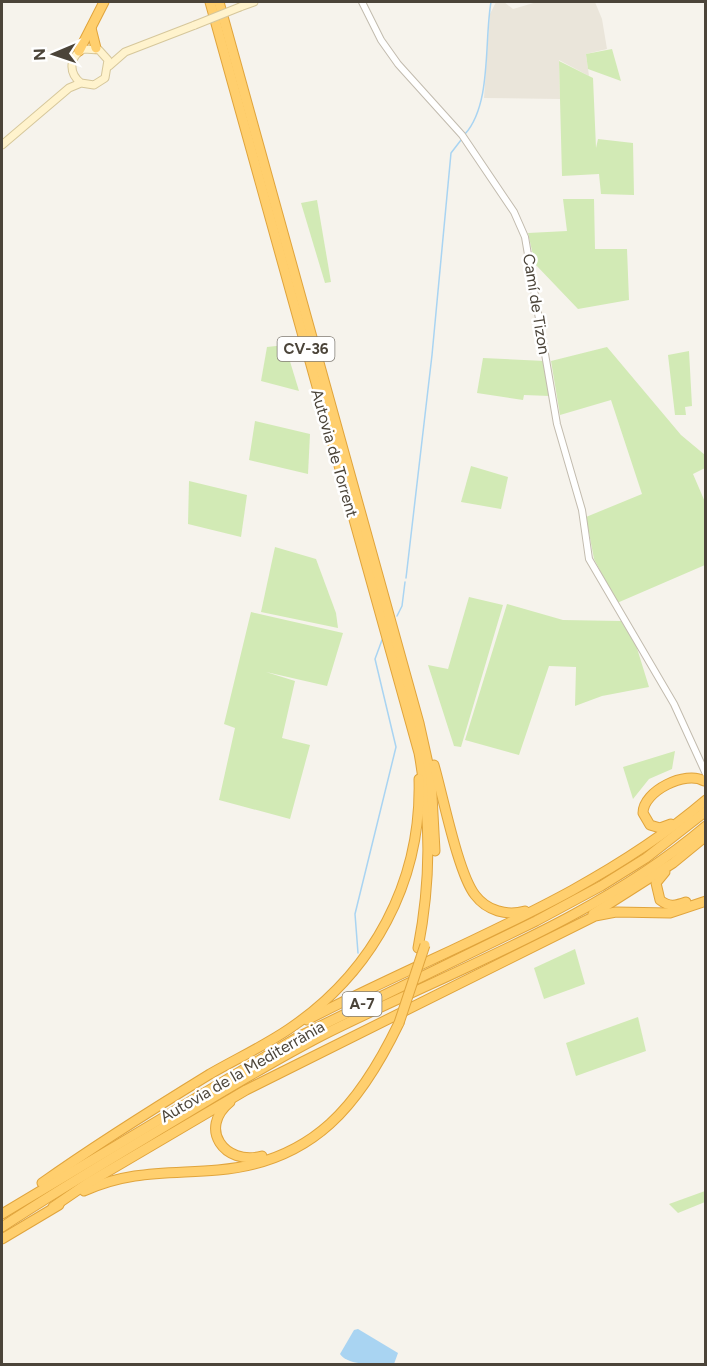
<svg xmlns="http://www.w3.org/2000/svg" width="707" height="1366" viewBox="0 0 707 1366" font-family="Figtree,sans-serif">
<rect width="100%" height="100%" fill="#f6f3ec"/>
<!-- residential -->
<polygon fill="#eae5da" points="496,2 504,2 513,9 537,2 595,2 602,19 607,49 586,54 589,76 559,60 560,99 484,98 490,14"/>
<!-- green -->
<g fill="#d2eab5">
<polygon points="612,49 621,81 588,69 586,54"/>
<polygon points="559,61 593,78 596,148 598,139 633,143 634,195 601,194 599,174 562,176"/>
<polygon points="563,199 594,199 595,249 627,249 629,300 578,309 535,264 528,233 567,231"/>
<polygon points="317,200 331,282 325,283 301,203"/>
<polygon points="285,345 299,391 261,381 267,347"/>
<polygon points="607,347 681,435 705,455 705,468 693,474 705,502 705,565 617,603 594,559 586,517 642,494 611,400 560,415 551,361"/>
<polygon points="689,351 692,406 685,407 686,415 675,415 668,355"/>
<polygon points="483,358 545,361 550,396 524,395 523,400 477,393"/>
<polygon points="255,421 310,434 308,474 249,460"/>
<polygon points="471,466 508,477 501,509 461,502"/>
<polygon points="189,481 247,495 241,537 188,524"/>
<polygon points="275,547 316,559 336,613 338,628 261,612"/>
<polygon points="469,597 503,605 461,747 454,746 428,665 448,669"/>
<polygon points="507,604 563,620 621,621 636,645 649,687 602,696 575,706 576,667 549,666 519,755 465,740"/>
<polygon points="251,612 343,633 327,686 266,672 295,681 282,738 310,745 290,819 219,800 235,728 224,724"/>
<polygon points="675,751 672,769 649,779 633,799 623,767"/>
<polygon points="575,949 585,984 544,999 534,968"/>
<polygon points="638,1017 646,1051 576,1076 566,1043"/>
<polygon points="705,1191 705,1202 678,1213 669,1204"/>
</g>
<!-- water -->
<path fill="#a9d4f2" d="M358,1329L398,1353L394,1364C378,1365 348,1366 340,1354L354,1330Z"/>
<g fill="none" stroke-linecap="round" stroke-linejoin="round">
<!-- stream -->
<g stroke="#a9d4f2" stroke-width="1.5">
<path d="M465,134C492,104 484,41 491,2"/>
<polyline points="406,578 432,355 451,153 461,140"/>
<polyline points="397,616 402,606 405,582"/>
<polyline points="358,953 355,914 396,747 375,659 382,640"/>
</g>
<defs>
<polyline id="tertiary" points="362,2 381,40 398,64 462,135 514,212 525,237 557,424 582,510 589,559 674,704 706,774"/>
<g id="secondary">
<polyline points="240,7 254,2"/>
<polyline points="109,66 125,52 195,25"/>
<path d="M2,145L69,88L81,83L94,85L105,78L108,60L99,50L84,49C69,56 68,73 81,83"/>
</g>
<g id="motorway">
<path d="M210,2L419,753C431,820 431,881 418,948"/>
<polyline points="219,2 419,723 431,777 435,851"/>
<polyline points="91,28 96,48"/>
<polyline points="79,51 104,2"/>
<path d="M434,765C443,796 458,873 475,895C487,911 507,916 525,911"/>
<path d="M671,824L660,828L650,825L643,813C643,791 686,770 704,781"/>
<path d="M665,872L656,883L660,900C669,907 675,906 686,902"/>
<polyline points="593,914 673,863 706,836"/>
<path d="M307,1020C441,950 590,899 706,800"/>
<path d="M230,1102C198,1128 224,1166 262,1156"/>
<path d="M42,1183C97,1144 153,1109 210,1074C236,1059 264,1046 289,1029C373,972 422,882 419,779"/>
<path d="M84,1191C130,1170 169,1174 218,1170C314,1162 360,1104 399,1023"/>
<polyline points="53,1207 88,1183 246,1090 595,916 616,912 670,913 706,901"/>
<polyline points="2,1214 298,1037 536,921 601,886 646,858 706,811"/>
<path d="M2,1227C55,1192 109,1160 164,1127C215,1096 267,1064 321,1036C450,971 594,921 706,826"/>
<polyline points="2,1239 59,1205"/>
</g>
</defs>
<!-- tertiary casing -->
<use href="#tertiary" stroke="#c2bbae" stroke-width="8"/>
<!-- secondary casing -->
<use href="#secondary" stroke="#d6c79b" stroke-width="9"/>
<!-- motorway casing -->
<use href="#motorway" stroke="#e0a43c" stroke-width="11"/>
<!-- tertiary -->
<use href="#tertiary" stroke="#fff" stroke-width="6"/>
<!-- secondary -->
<use href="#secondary" stroke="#fff3cd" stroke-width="7"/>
<!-- motorway -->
<use href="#motorway" stroke="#ffcf6e" stroke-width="9"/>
<defs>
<polyline id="secondary-bridge" points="195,25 240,7"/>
<polyline id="motorway-bridge" points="399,1023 425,945"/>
</defs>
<!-- secondary-bridge casing -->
<use href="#secondary-bridge" stroke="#d6c79b" stroke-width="9" stroke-linecap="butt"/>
<!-- motorway-bridge casing -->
<use href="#motorway-bridge" stroke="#e0a43c" stroke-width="11" stroke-linecap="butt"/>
<!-- secondary-bridge -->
<use href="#secondary-bridge" stroke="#fff3cd" stroke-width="7"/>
<!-- motorway-bridge -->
<use href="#motorway-bridge" stroke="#ffcf6e" stroke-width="9"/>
</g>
<g text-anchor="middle" stroke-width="5" stroke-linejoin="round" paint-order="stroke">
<!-- shield labels -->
<g fill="#fff" stroke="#817c74" stroke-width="1.5">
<rect x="277.5" y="337" width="57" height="24" rx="4.5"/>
<rect x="342.5" y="992" width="39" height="24" rx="4.5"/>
</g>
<g font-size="15" font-weight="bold" fill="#4b4439">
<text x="306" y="354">CV-36</text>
<text x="362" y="1009">A-7</text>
</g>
<!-- street labels -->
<g font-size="16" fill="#4b4439" stroke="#fff">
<text transform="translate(537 304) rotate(81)" y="6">Camí de Tizon</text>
<text transform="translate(335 453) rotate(74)" y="6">Autovia de Torrent</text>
<text transform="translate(242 1071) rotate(-30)" y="6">Autovia de la Mediterrània</text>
</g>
</g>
<!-- border -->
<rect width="707" height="1366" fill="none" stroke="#4b4439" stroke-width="6"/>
<!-- north arrow -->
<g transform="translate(54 54) rotate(268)" stroke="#ffffff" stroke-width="4.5" paint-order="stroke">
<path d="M0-4.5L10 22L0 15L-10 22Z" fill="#4b4439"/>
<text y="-9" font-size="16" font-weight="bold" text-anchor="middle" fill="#4b4439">N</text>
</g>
</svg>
